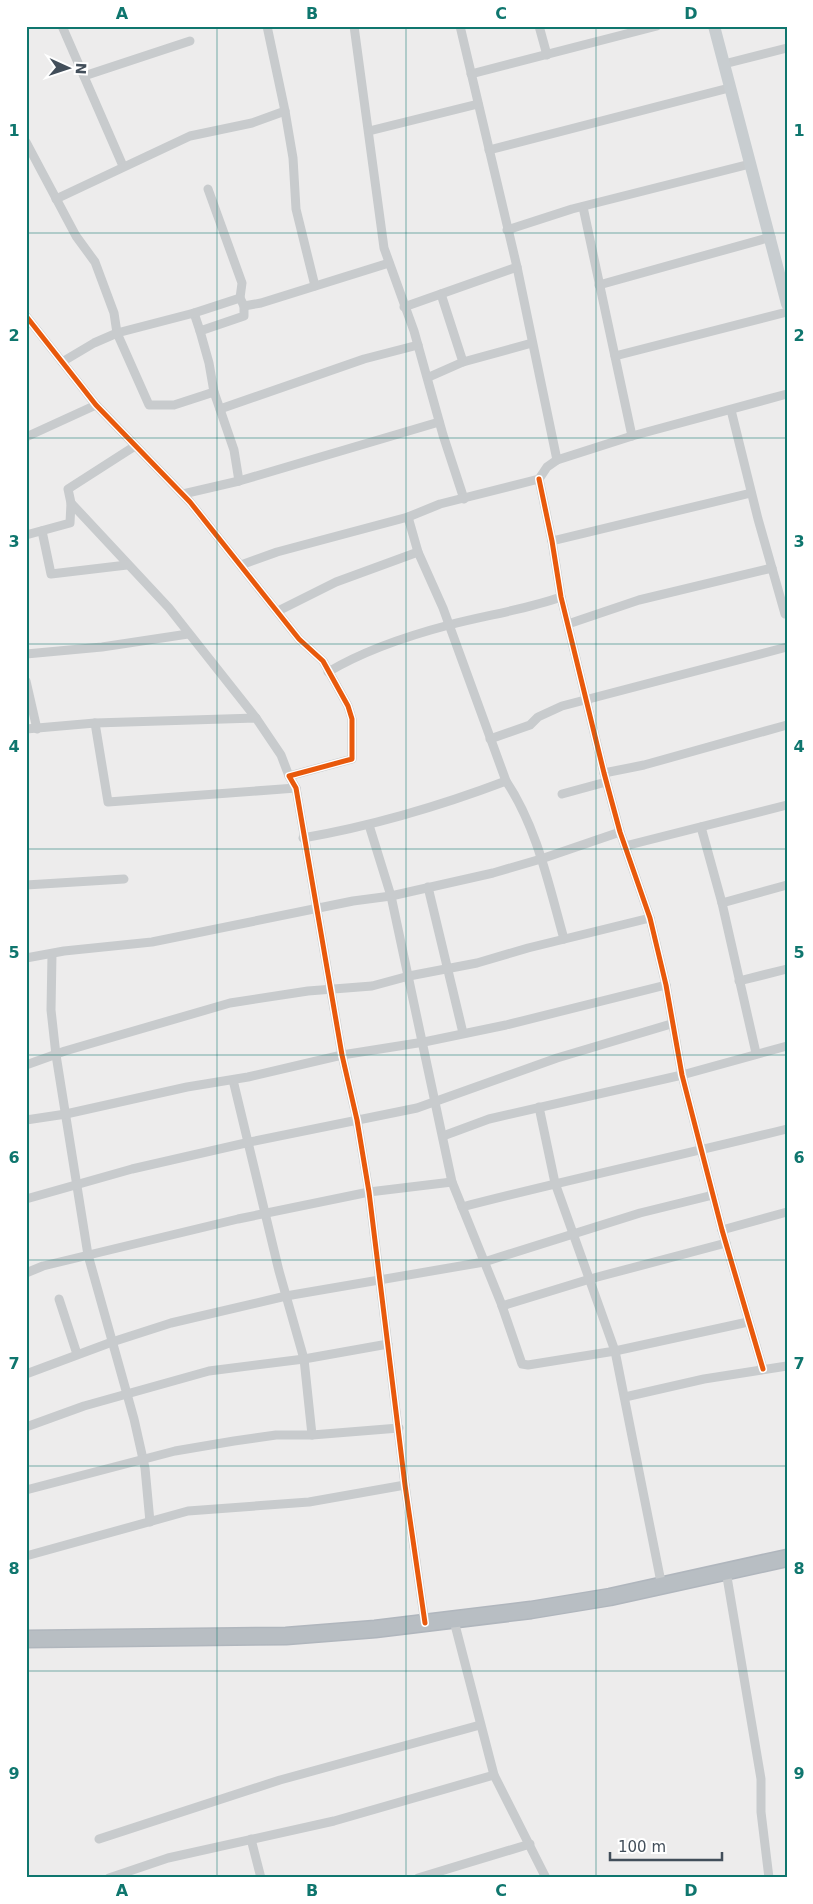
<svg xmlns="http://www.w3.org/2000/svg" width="813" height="1904" viewBox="0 0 813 1904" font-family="'DejaVu Sans',sans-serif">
<rect width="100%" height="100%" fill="#edecec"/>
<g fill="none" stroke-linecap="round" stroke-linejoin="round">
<defs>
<polyline id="highway" points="26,1639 286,1636 375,1629 531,1610 610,1597 787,1558"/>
</defs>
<!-- highway casing -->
<use href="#highway" stroke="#b0b6bd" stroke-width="19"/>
<!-- street -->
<g stroke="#c8cbcd" stroke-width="9">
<polyline points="62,26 123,166"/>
<polyline points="267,26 285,111 293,158 296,209 315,286"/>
<polyline points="354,26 384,248 414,331 443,435 464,499"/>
<polyline points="460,26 517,267 557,460"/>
<polyline points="539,26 547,55"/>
<polyline points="724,64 787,48"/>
<polyline points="471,74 657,26"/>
<polyline points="84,76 190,41"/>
<polyline points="369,131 478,104"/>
<polyline points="26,142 76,236 95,262 114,313 117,333 149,405 174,405 214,392"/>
<polyline points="489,150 729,88"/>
<polyline points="208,189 242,283 240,298"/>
<polyline points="56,199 190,136 252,123 285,111"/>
<polyline points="583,207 632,436"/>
<polyline points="507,230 572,209 750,164"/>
<polyline points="599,285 771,237"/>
<polyline points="441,294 463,362 532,343"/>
<polyline points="404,307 517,267"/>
<polyline points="194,313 200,331 244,316 244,306"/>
<polyline points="26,316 96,405 190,502 299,639 323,661 348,706 352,719 352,759 289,776 296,788 342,1055 357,1120 369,1192 405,1485 425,1623"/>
<polyline points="200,331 209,363 214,392 234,450 239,481"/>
<polyline points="615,356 787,312"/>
<polyline points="62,362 94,343 117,333 194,313 240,298 244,306 261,303 389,263"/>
<polyline points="429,377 463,362"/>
<polyline points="220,409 364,359 418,345"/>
<polyline points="731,410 758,519 785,614"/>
<polyline points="26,437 96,405"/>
<polyline points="539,479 552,541 561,597 604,773 620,832 650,918 666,985 682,1075 722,1230 763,1369"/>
<polyline points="183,494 239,481 439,422"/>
<polyline points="71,503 169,608 256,718"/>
<path d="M408,517L418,552L443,608L506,781C537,827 549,886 564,939"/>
<polyline points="42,531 51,574 127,565"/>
<polyline points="26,535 70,523 71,503 68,489 135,446"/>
<polyline points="552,541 751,493"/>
<polyline points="241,565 277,552 408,517 440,504 539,479 547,467 557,460 632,436 787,394"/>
<polyline points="278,611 336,582 418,552"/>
<polyline points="568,624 639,600 772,568"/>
<polyline points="26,654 102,647 188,634"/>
<path d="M328,672C365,650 407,636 449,625C487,615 524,610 561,597"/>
<polyline points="26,681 37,729"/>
<polyline points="95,723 108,802 296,788"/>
<polyline points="26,729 95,723 256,718 281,755 289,776"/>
<polyline points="490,739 530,725 538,717 562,706 787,647"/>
<polyline points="604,773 644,765 787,725"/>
<polyline points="562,794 606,782"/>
<polyline points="369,825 391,896 452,1182 501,1303 522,1364 528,1365 615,1351 748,1322"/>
<polyline points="701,827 722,903 756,1053"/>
<path d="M303,838C372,826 440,806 506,781"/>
<polyline points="625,846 787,805"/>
<polyline points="26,885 124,879"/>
<polyline points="428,887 463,1033"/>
<polyline points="722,903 787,885"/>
<polyline points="52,954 51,1010 56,1055 88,1255 134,1419 145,1468 150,1522"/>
<polyline points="26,958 64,951 152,942 353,901 391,896 493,873 541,859 620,832"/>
<polyline points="739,981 787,969"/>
<polyline points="26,1065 65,1051 230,1003 308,991 372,986 409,976 477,963 528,948 650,918"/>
<polyline points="233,1080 279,1271 304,1359 312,1435"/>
<polyline points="539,1107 555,1183 615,1351 662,1587"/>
<polyline points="26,1120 66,1114 187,1087 248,1077 342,1055 424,1042 506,1025 666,985"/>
<polyline points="443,1136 489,1119 682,1075 787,1046"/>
<polyline points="26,1199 132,1169 250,1142 417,1108 557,1058 671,1024"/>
<path d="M462,1207C570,1179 679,1156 787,1129"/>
<polyline points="722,1230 787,1212"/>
<polyline points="26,1273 43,1266 238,1219 369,1192 452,1182"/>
<polyline points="59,1299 77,1354"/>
<polyline points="502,1306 590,1279 726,1243"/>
<polyline points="26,1374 112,1342 171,1323 286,1296 484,1262 640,1213 713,1195"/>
<polyline points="625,1397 704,1379 787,1366"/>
<polyline points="26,1427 84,1406 209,1371 304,1359 388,1344"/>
<polyline points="26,1490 175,1451 234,1441 276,1435 312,1435 399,1428"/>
<polyline points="26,1556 188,1511 309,1502 405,1485"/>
<polyline points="726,1571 761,1779 761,1812 769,1878"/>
<polyline points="454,1621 494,1775 546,1878"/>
<polyline points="99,1839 280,1780 480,1725"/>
<polyline points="251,1839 261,1878"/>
<polyline points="109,1878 168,1858 334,1821 494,1775"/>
<polyline points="418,1878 530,1844"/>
</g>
<!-- secondary -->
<polyline stroke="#c8cdd0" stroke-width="12" points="714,26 787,304"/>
<!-- highway -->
<use href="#highway" stroke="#b8bec3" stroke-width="16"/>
<defs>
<g id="cycleway">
<polyline points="26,316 96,405 190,502 299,639 323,661 348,706 352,719 352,759 289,776 296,788 342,1055 357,1120 369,1192 405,1485 425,1623"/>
<polyline points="539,479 552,541 561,597 604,773 620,832 650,918 666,985 682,1075 722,1230 763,1369"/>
</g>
</defs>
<!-- cycleway casing -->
<use href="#cycleway" stroke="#fff" stroke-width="8"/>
<!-- cycleway -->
<use href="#cycleway" stroke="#e8590c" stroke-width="5"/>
</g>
<!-- grid -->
<path fill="none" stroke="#0f766e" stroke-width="1" stroke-opacity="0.55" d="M217,26V1878M406,26V1878M596,26V1878M26,233H787M26,438H787M26,644H787M26,849H787M26,1055H787M26,1260H787M26,1466H787M26,1671H787"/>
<!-- border -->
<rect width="813" height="1904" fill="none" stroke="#ffffff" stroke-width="55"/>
<!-- north arrow -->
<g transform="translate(68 68) rotate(93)" stroke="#ffffff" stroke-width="4" paint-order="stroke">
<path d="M0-4L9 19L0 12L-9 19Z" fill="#424e5a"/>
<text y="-8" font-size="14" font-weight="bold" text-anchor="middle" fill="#424e5a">N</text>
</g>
<!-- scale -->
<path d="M610 1852v8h112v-8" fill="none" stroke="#424e5a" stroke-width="2.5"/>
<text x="618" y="1852" font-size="15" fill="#424e5a" stroke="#ffffff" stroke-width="4" paint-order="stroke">100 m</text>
<rect x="28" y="28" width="758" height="1848" fill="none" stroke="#0f766e" stroke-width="2"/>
<g font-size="16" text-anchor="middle" font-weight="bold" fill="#0f766e">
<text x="122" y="19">A</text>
<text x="312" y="19">B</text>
<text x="501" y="19">C</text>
<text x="691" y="19">D</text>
<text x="14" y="136">1</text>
<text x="799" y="136">1</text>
<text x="14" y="341">2</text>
<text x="799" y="341">2</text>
<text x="14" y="547">3</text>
<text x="799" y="547">3</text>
<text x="14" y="752">4</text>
<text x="799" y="752">4</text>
<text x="14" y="958">5</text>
<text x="799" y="958">5</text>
<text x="14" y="1163">6</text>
<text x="799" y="1163">6</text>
<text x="14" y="1369">7</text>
<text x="799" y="1369">7</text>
<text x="14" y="1574">8</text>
<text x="799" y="1574">8</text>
<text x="14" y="1779">9</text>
<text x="799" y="1779">9</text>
<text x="122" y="1896">A</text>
<text x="312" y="1896">B</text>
<text x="501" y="1896">C</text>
<text x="691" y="1896">D</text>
</g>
</svg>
